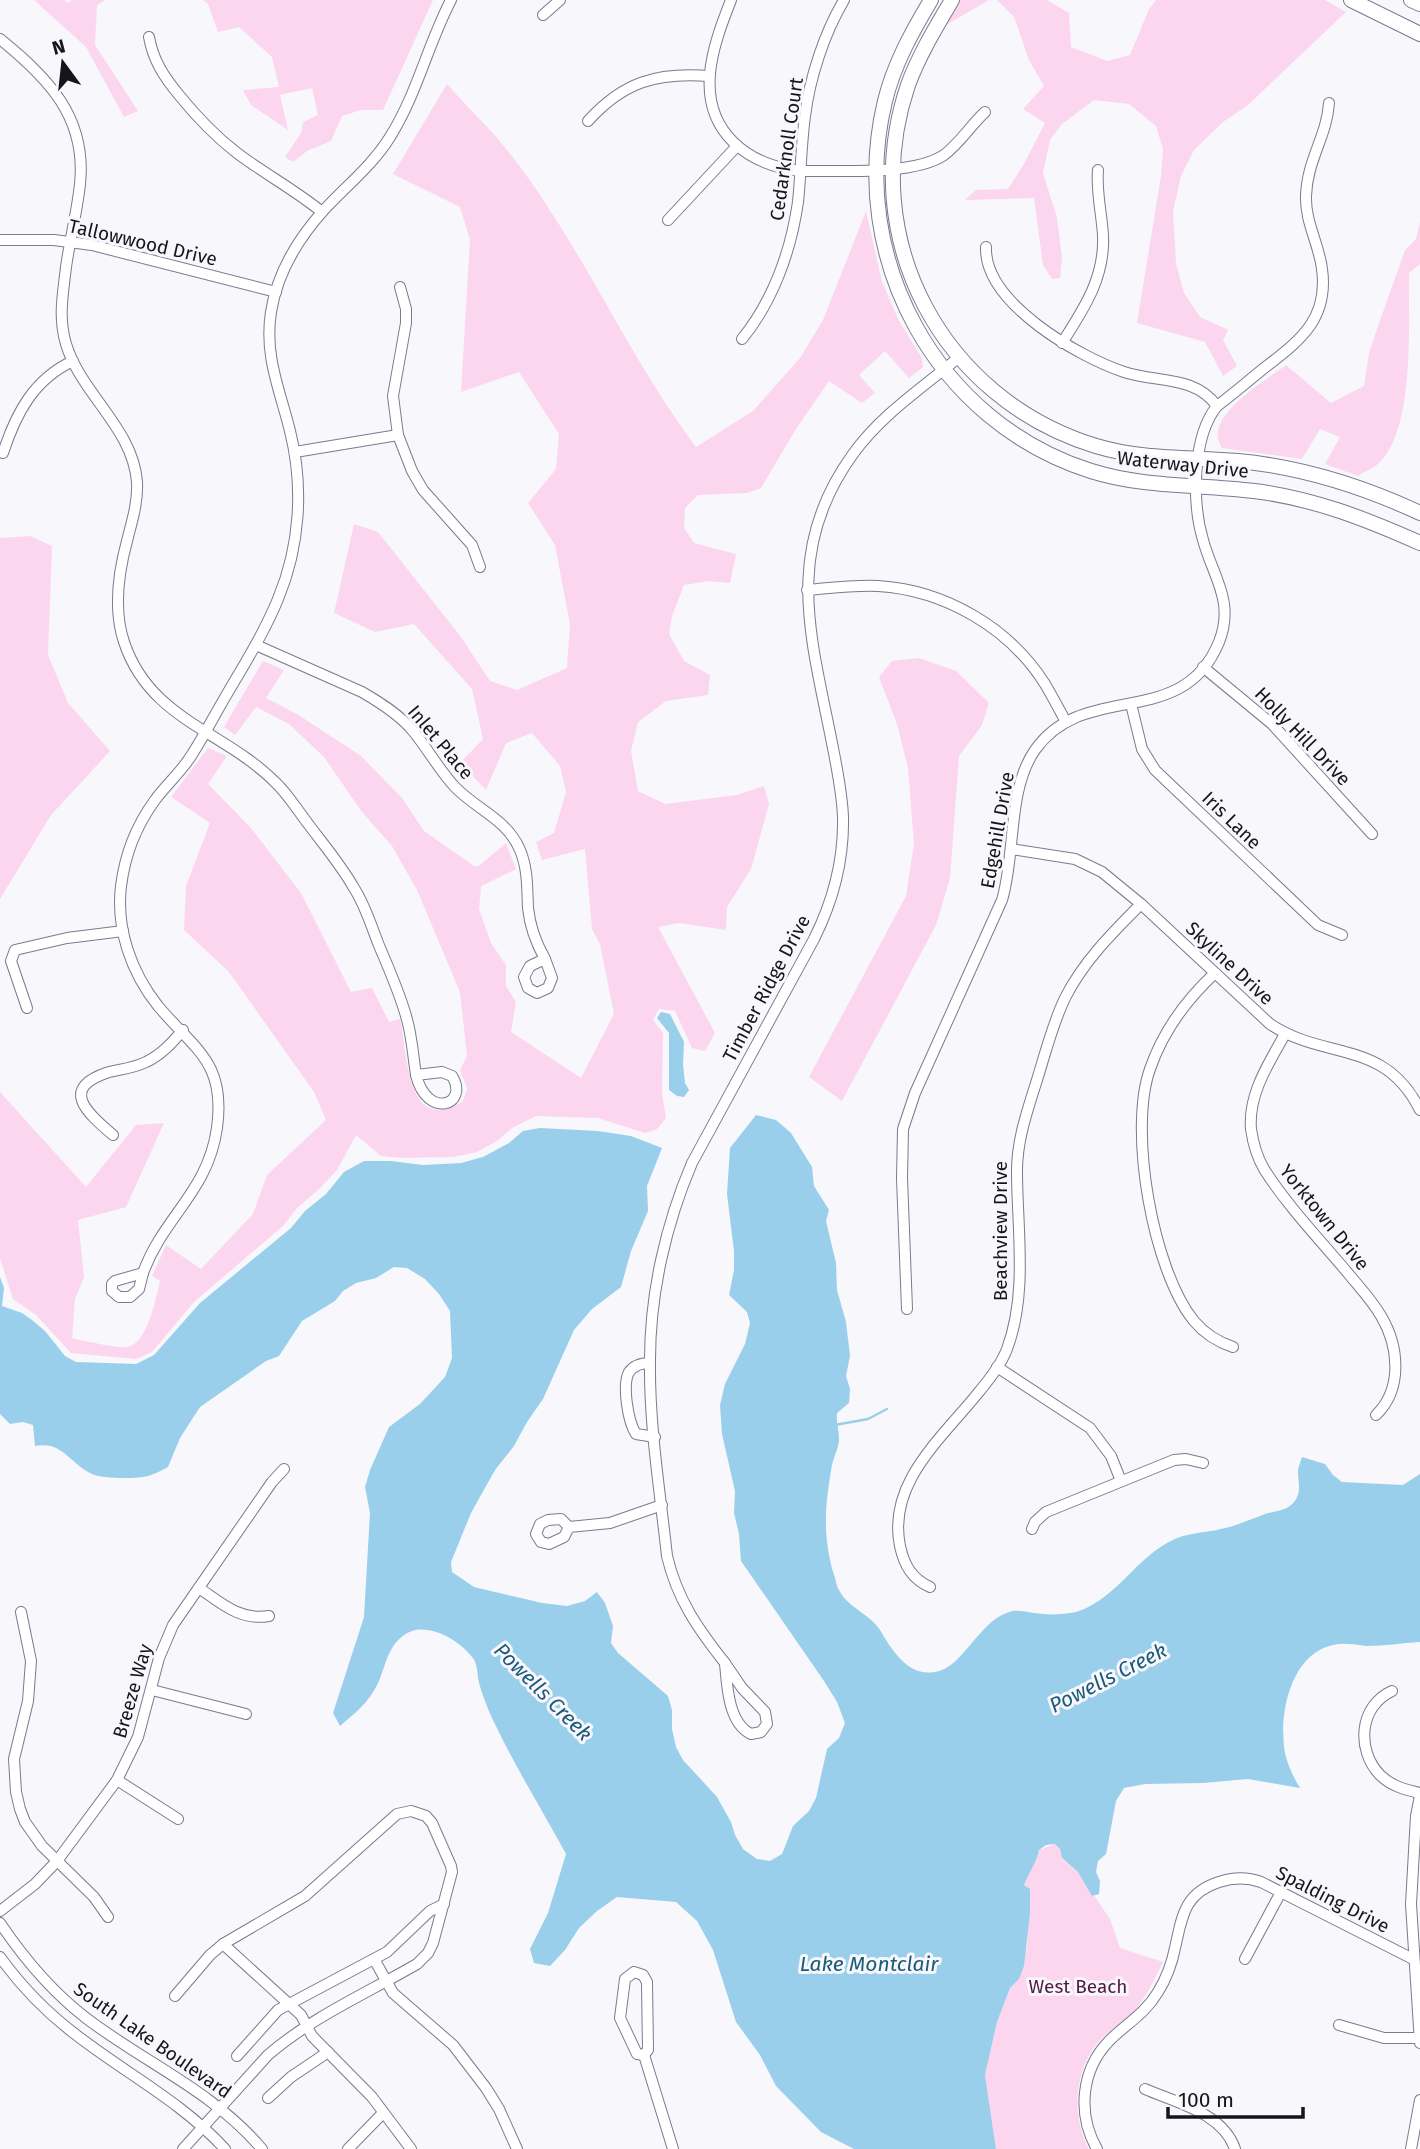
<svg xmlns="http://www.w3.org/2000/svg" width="1420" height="2149" viewBox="0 0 1420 2149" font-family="'Fira Sans',sans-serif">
<rect width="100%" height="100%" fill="#f7f7fc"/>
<!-- green -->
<g fill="#fcd6ef">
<polygon points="34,0 65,0 68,3 72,0 105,0 97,5 95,45 138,111 124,117 86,47"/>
<polygon points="203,0 433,0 383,110 361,110 342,116 331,141 307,151 293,162 285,157 301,133 303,122 318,115 312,88 280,95 288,130 251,105 243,90 279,87 272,57 239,27 218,32 208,4"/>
<polygon points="961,0 989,0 946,25"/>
<polygon points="997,0 1047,0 1069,13 1071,47 1107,61 1130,55 1149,9 1156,0 1325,0 1346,12 1248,105 1223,122 1194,150 1181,176 1173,211 1176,263 1184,293 1200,317 1228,330 1223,340 1237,366 1223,376 1205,342 1137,323 1161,176 1163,149 1156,126 1129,104 1094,100 1062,124 1050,140 1043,173 1057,218 1062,257 1060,278 1052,279 1043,265 1034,198 965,200 976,190 1008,189 1024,164 1045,123 1023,109 1044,86 1029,60 1014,17"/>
<path d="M447,84C468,108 492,130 511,155C582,246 627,355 696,447L753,411L800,358L823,320L866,211L882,282L899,321L922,358L923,367L909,378L885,351L859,375L875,393L862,403L829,381L796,429L761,488L747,493L698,495L685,508L684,528L694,543L736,554L730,583L709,581L684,585L672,616L669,634L684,661L710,675L708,695L666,701L638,722L631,751L638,791L665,804L737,795L764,786L769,804L751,869L727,907L726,930L679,923L658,927L715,1033L705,1051L692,1048L675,1011L659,1009L653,1020L663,1033L662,1094L666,1118L657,1129L645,1133L598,1118L536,1116L512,1128L497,1141L477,1152L453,1157L402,1158L381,1156L356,1135L337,1170L318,1190L297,1208L283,1226L194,1302L152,1352L136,1359L71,1353L36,1315L13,1299L0,1258V1092L86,1187L136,1125L164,1123L126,1207L78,1220L84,1277L75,1299L72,1338C84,1341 115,1348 127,1347C147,1345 156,1298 160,1281L152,1276L166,1245L201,1269L253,1214L267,1175L326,1120L314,1092L229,972L184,930L186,886L210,823L171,797L208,748L227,756L208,784L251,828L301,893L351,992L372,988L389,1022L400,1019C408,1054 406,1137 463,1101L467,1088L460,1070L467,1056L460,992L417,890L392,846L362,812L324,757L289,724L256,707L235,735L224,727L263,661L284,670L266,698L297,714L361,756L402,798L424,831L474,866H479L506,843L516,869L481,886L479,909L491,943L506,965V986L516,1002L511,1032L581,1078L614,1014L600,944L592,929L585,849L542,860L536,842L554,833L566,792L560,766L532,733L506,743L486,790L460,763L483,739L472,689L414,624L375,632L334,613L354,524L378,532L461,637L490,681L517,690L567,668L570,624L555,545L528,503L556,469L559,434L519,372L461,392L470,240L460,207L393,174Z"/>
<path d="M1420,222V264L1409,273C1408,322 1416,431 1377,465C1372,469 1364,472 1358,476L1325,464L1340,437L1320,429L1302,459L1222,448C1201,417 1265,381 1286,365L1331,403L1364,386L1369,353L1383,312L1405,250L1416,239Z"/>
<polygon points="30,536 52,546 48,655 68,703 110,751 51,815 0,899 0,538"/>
<polygon points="919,658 956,671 989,703 982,725 959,756 950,878 936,925 842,1101 809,1077 906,896 914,844 908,768 897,724 879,677 892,661"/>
<path d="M1055,1844L1060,1849L1062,1859L1078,1872L1110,1919L1120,1948L1163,1962C1155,1978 1147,1995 1136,2009C1126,2022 1110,2029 1099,2041C1074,2069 1071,2117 1089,2149H996L985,2075L997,2022L1010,1988L1019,1979L1027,1946L1030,1889L1024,1885C1028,1872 1037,1862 1039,1850Z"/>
</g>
<!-- water -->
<g fill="#9acfec">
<polygon points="661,1012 670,1014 684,1042 683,1064 685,1083 689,1090 684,1097 677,1096 669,1090 669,1033 657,1018"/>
<path d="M756,1115L776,1120L791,1133L812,1167L814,1186L829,1210L826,1221L836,1263L837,1290L846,1322L850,1356L846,1376L850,1389L849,1403L837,1413C836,1422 839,1430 839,1439C839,1447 834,1456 832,1465C825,1505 822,1535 834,1575C836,1579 836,1586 839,1590C848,1608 870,1614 880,1630C892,1650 908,1677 935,1672C964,1668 980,1617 1013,1611C1020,1610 1027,1612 1034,1613C1047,1615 1062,1615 1076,1612C1119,1599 1140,1549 1183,1536C1197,1532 1211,1532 1225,1528C1239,1525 1251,1519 1265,1514C1274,1511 1287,1511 1294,1502C1302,1492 1298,1483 1298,1472C1298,1467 1301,1461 1302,1457L1325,1464L1333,1475L1342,1482L1403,1485L1420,1474V1642C1402,1643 1384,1646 1366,1646C1358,1645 1348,1643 1339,1644C1291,1649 1278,1714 1285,1753C1288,1766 1293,1776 1300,1788L1248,1779L1203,1783L1145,1784L1124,1788L1116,1801L1106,1854L1098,1861L1096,1872L1100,1881L1099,1894L1092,1896L1078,1872L1062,1858L1060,1849L1055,1844L1046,1845L1039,1850C1037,1862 1029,1872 1024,1885L1030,1889V1913L1024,1966L1019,1979L1010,1988L997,2022L985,2075L996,2149H854L821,2132L776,2086L760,2055L736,2022L713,1950L697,1921L676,1902L617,1897L597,1911L579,1928L565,1950L550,1966L534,1963L530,1949L548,1913L566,1854C541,1808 514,1765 492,1718C487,1707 482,1694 479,1683C477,1675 478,1663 472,1657C458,1639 424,1619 403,1636C386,1648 385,1671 376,1687C368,1703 353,1715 340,1726L333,1713L364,1617L370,1513L365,1487L370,1470L389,1427L420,1404L445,1377L452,1358L450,1311L439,1294L425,1279L407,1268L394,1267L376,1278L356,1283L343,1291L335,1301L302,1321L279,1356L266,1361L200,1407L180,1438L168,1467C162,1470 155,1474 148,1476C138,1479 101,1479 92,1474C69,1463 63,1441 35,1446L33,1425L23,1422L10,1424L0,1414V1277L4,1288L2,1306L22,1313L32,1320L45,1331L65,1356L76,1362L136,1364L154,1355L200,1303L291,1228L305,1211L326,1194L344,1172L364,1161H391L423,1165L461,1163L483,1157L509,1143L523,1131L540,1128L598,1131L631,1136L662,1148L647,1186L648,1211L631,1251L621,1287L592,1309L574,1330L543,1399L527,1422L514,1446L495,1470L471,1513L451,1562L452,1572L474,1587L542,1603L567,1606L585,1601L597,1592L605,1603L613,1626L611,1643L618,1653L668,1696L672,1710V1729L676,1747L683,1760L717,1797L731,1822L735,1835L743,1849L757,1859L770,1861L782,1854L793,1826L809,1811L816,1798L827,1749L839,1738L845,1723L837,1702L824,1681L741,1561L739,1534L734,1513L735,1491L722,1434L720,1405L725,1384L745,1344L750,1323L747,1312L729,1295L734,1270V1251L727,1194L730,1148Z"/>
</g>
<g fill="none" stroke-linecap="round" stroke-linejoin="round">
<!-- stream -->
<polyline stroke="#9acfec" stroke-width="2.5" points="835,1425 868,1419 887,1409"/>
<defs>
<g id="minor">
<path d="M731,0C722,23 712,49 710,74C705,132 747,165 800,171C837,170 913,176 944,155C959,144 971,125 985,112"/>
<polyline points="543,15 560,0"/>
<path d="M149,37C153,60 164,77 179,95C196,116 215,136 237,153C265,174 295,190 322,212"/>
<path d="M0,39C48,78 87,117 80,184C77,212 70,239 66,267C63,294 58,317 66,344C81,394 133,428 137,482C138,503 132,521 127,541C118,574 113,609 124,642C150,720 223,730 275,782C288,794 298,811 309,825C324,845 341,865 354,888C365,905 371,925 378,943C388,967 399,991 406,1016C412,1035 413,1056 416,1075"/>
<path d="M588,121C623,82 657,72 709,76"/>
<polyline points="668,220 737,146"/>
<polyline points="0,240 54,240 92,245 276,292"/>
<path d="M986,247C984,303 1079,357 1124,372C1157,383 1194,375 1217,406"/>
<polyline points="400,287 406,309 406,323 393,396 398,435 412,471 423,490 472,545 480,567"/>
<path d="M742,339C773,301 791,251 798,202C801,174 801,145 805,116C810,77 824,34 844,0"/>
<path d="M1062,343C1083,310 1105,278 1103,236C1102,214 1096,193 1098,170"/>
<polyline points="295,452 398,435"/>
<path d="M3,453C16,413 34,379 73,361"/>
<path d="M807,590C830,588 854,585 878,586C944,590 1009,627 1045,684C1052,696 1059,709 1066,722"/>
<path d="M256,645L362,692C381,703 400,715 413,731C428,749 439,770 455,787C477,810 507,819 520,850C528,869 527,888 528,908C530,927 536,943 545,959"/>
<polyline points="1203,667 1272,724 1372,834"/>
<polyline points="1131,704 1142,749 1155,770 1318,925 1342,935"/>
<path d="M1011,849L1075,859L1102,872L1141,904L1270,1024C1325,1061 1384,1038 1420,1110"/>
<polygon points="545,959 552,978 548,988 537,993 528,988 524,977 530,966"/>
<path d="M1215,973C1186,1000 1163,1031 1150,1069C1128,1130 1153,1271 1194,1321C1204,1333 1218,1342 1233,1347"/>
<polyline points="27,1008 11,961 15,950 67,938 123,931"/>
<path d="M1285,1034C1269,1063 1248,1094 1251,1129C1253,1143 1257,1157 1264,1169C1288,1207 1323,1243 1352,1278C1362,1290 1373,1302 1381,1316C1399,1346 1403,1389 1376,1415"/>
<path d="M442,1072L452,1076C470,1105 427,1120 416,1075Z"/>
<path d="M113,1135C86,1112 59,1088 109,1072C122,1069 134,1068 146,1062C161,1055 172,1043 183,1030"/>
<path d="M143,1273C163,1217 208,1192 217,1128C226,1062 195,1050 158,1006C131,972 116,929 121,886C125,854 136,826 155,800C166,785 181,772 191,756C204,736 215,714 227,694C245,663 264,633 278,599C300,546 304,487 290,431C280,390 264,356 271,312C277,274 298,239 323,211C346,186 372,166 390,137C417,94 428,44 451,0"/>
<polygon points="143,1273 139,1289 130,1297 119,1297 112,1291 112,1284 115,1281"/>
<path d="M907,1309L902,1178L903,1129L915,1093L1002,900C1016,854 1007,790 1035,750C1085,679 1182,732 1219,642C1235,601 1213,577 1203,540C1192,503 1192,437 1217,406C1233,394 1248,381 1263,369C1299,341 1329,320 1322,269C1319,244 1305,222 1306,196C1307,160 1327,136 1329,103"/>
<path d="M650,1363C642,1363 634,1365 629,1372C622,1385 628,1422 636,1434L655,1437"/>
<polyline points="997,1367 1090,1428 1111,1456 1121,1481"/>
<polyline points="569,1527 561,1519 548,1520 540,1524 536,1534 541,1542 549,1544 564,1537 569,1527 610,1523 662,1505"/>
<polyline points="1032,1529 1035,1522 1046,1512 1174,1460 1186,1459 1203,1463"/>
<path d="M930,1587C912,1579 904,1565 900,1546C887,1483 942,1438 978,1393C989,1380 1001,1365 1007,1349C1028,1293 1017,1229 1017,1171C1017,1140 1027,1112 1036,1083C1045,1055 1052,1025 1065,998C1083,962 1112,933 1141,904"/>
<path d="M199,1588C221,1603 240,1621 269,1616"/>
<polyline points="21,1612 31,1661 28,1701 14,1759 16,1792 20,1809 25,1822 42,1846 94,1897 108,1917"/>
<path d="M725,1663C698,1629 677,1599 667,1556C660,1491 649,1425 650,1360C650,1293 666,1224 692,1163L814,939C833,901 844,860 843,817C842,790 836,764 831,738C810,633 784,549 853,454C881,415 922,388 958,358"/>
<path d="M725,1663L742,1688L765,1712L767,1724L761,1732L751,1734C728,1723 727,1685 725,1663Z"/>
<polyline points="152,1690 246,1714"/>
<path d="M1392,1691C1359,1706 1356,1750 1380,1775C1391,1786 1406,1790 1420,1793"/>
<polyline points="117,1780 178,1819"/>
<polyline points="1420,1796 1416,1816 1411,1904 1420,2043"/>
<polyline points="0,1911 35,1884 57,1861 117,1780 138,1737 159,1658 173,1625 272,1482 284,1469"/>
<path d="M0,1923C25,1960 51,1991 86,2018C145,2063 213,2091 262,2149"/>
<polyline points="223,1944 301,2015 312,2036 372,2097 411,2149"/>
<path d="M0,1957C21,1986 46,2012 75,2034C125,2073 182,2102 225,2149"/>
<polyline points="374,1959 393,1993 453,2045 486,2088 499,2109 517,2149"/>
<polyline points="1245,1959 1281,1892"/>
<path d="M175,1996L210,1955L223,1944L305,1896L397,1814L411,1811L426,1816L432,1823L451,1866L452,1872L433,1943L428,1953L417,1964C367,1993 312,2017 268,2055L183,2149"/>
<polyline points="1339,2025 1384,2038 1419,2038"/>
<polyline points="644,2055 637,2054 620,2018 625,1979 634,1972 643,1975 647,1982 648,2050 644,2055 673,2149"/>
<polyline points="237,2056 278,2010 387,1952 430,1911 444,1904"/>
<path d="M1145,2089C1177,2103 1223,2113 1235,2149"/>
<polyline points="268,2098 291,2077 328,2052"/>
<polyline points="348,2149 383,2113"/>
<path d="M1097,2149C1077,2114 1081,2070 1109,2041C1126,2024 1145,2014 1158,1992C1166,1979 1172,1963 1175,1948C1182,1917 1184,1893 1219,1882C1234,1877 1247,1877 1261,1882L1413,1959"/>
<polyline points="1411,2149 1420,2100"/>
</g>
<g id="major">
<path d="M931,0C912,32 894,64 885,101C847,258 936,422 1091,471C1145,488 1199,484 1254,491C1313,498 1366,519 1420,543"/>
<path d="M952,0C936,27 919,55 908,85C856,239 942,399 1096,446C1142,460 1190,457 1238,461C1302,467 1362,486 1420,513"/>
<polyline points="1351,0 1420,34"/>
<polyline points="1411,0 1420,4"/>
</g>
</defs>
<!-- minor casing -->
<use href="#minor" stroke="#7a7a91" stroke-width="12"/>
<!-- major casing -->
<use href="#major" stroke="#7a7a91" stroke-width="16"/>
<!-- minor -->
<use href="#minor" stroke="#fff" stroke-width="10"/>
<!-- major -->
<use href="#major" stroke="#fff" stroke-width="14"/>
</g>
<g text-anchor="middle" stroke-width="6" stroke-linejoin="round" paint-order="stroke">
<!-- street labels -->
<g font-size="19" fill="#16151e" stroke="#f7f7fc">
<text transform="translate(786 149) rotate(-82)" y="7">Cedarknoll Court</text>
<text transform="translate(143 242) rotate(13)" y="7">Tallowwood Drive</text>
<text transform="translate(1183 464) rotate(6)" y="7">Waterway Drive</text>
<text transform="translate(1303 736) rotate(46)" y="7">Holly Hill Drive</text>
<text transform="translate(441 742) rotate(50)" y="7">Inlet Place</text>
<text transform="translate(1232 820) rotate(44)" y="7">Iris Lane</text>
<text transform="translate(997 830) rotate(-80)" y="7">Edgehill Drive</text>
<text transform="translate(1230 963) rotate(43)" y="7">Skyline Drive</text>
<text transform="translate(766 988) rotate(-62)" y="7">Timber Ridge Drive</text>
<text transform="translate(1325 1217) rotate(51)" y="7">Yorktown Drive</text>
<text transform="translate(1000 1231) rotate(-90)" y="7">Beachview Drive</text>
<text transform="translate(132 1691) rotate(-74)" y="7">Breeze Way</text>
<text transform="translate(1333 1899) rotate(27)" y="7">Spalding Drive</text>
<text transform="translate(153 2040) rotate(35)" y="7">South Lake Boulevard</text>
</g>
<!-- park labels -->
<g font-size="19" fill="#501942" stroke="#f7f7fc">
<text x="1078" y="1993">West Beach</text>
</g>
<!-- water labels -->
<g font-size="21" font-style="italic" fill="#1c5b78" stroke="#f7f7fc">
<text transform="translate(1108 1678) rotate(-27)" y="7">Powells Creek</text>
<text transform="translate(543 1692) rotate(45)" y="7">Powells Creek</text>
<text x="869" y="1971">Lake Montclair</text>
</g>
</g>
<!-- north arrow -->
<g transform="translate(63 63) rotate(345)" stroke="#f7f7fc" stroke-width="5" paint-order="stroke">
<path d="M0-5L12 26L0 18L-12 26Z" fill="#16151e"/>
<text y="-10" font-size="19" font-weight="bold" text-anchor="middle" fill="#16151e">N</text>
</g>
<!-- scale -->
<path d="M1168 2107v10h135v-10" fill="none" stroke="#16151e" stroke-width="3.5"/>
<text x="1178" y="2107" font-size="21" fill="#16151e" stroke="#f7f7fc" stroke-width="5" paint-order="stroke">100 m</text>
</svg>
